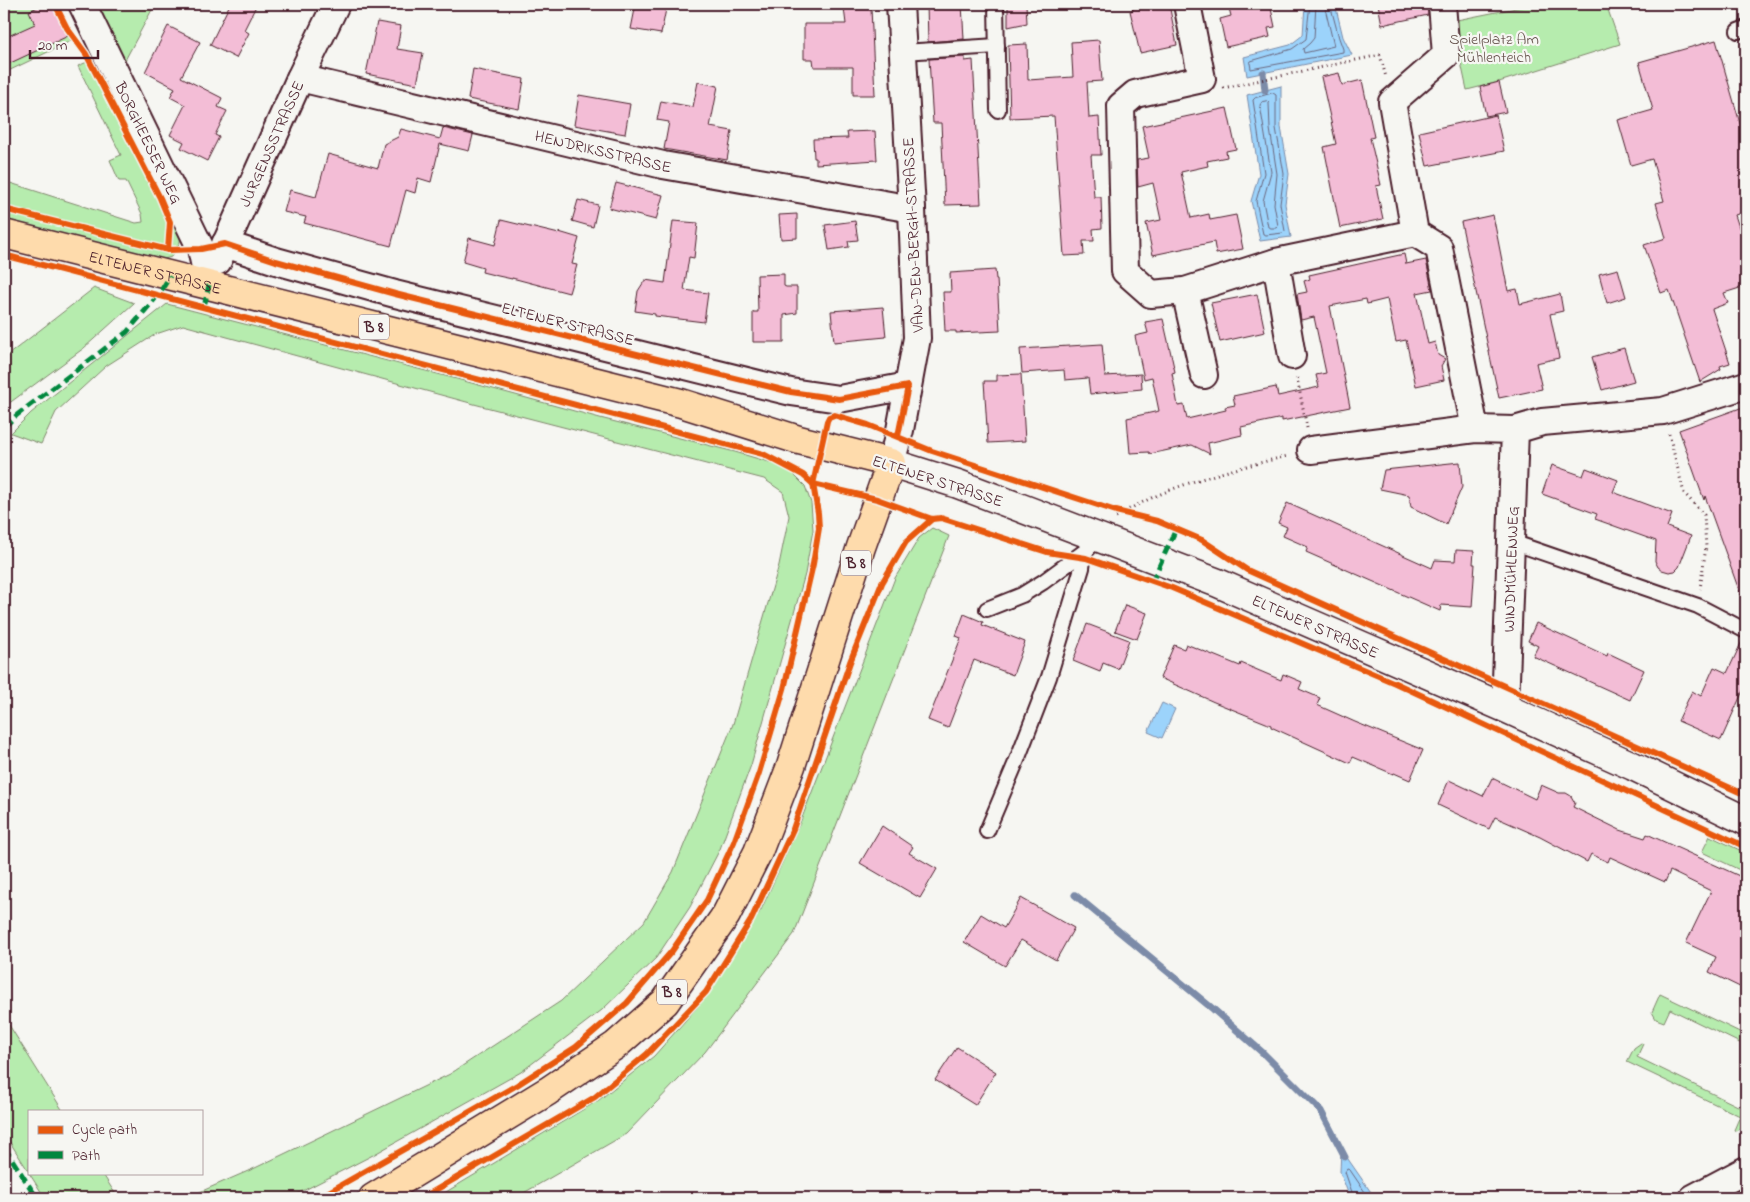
<svg xmlns="http://www.w3.org/2000/svg" width="1750" height="1202" viewBox="0 0 1750 1202" font-family="'Indie Flower',sans-serif">
<rect width="100%" height="100%" fill="#f6f6f2"/>
<filter id="ink" filterUnits="userSpaceOnUse"><feTurbulence type="fractalNoise" baseFrequency=".02" numOctaves="2"/><feDisplacementMap in="SourceGraphic" scale="10" xChannelSelector="R" yChannelSelector="G"/><feConvolveMatrix kernelMatrix="1 2 1 2 8 2 1 2 1" color-interpolation-filters="sRGB"/></filter>
<g filter="url(#ink)">
<!-- green -->
<g fill="#b6ecae" stroke="#80866c">
<polygon points="4,4 51,4 71,41 4,73"/>
<polygon points="92,4 155,4 123,64"/>
<polygon points="1536,4 1606,4 1620,44 1499,82 1467,90 1452,21"/>
<polygon points="94,59 181,233 180,242 171,257 161,260 4,219 4,181 136,223 143,222 142,214 126,181 119,181 110,160 121,155 78,66"/>
<polygon points="94,288 134,303 84,348 4,407 4,358"/>
<polygon points="167,304 453,378 600,418 735,452 786,467 805,486 811,503 813,530 805,574 751,765 720,849 690,907 656,958 602,1010 521,1072 373,1155 289,1198 186,1198 255,1168 450,1074 561,1001 644,922 673,872 733,724 779,565 789,516 783,492 764,479 474,404 183,325 156,334 106,366 56,412 41,444 11,433 31,413"/>
<polygon points="932,528 949,536 794,934 705,1052 626,1134 515,1198 436,1198 599,1100 654,1056 708,995 761,910 800,823 895,578 919,538"/>
<polygon points="1710,836 1746,853 1746,873 1702,852"/>
<polygon points="1660,994 1746,1035 1746,1046 1670,1009 1664,1022 1656,1019 1652,1012"/>
<polygon points="4,1017 63,1111 29,1111 29,1172 4,1133"/>
<polygon points="1641,1043 1643,1044 1637,1057 1746,1110 1746,1124 1736,1131 1734,1130 1740,1116 1627,1062 1634,1048"/>
<polygon points="29,1173 102,1173 118,1198 45,1198"/>
</g>
<!-- water -->
<g fill="#9cd3fb" stroke="#7b8ba8">
<polygon points="1305,4 1335,4 1343,37 1352,55 1247,76 1244,57 1290,45 1303,35"/>
<polygon points="1281,86 1281,127 1289,174 1285,204 1291,237 1260,241 1251,201 1259,174 1247,95"/>
<polygon points="1162,703 1175,709 1162,738 1148,732"/>
<polygon points="1341,1149 1375,1198 1350,1198 1340,1172"/>
</g>
<g fill="none" stroke-linecap="round" stroke-linejoin="round">
<!-- shore -->
<g stroke="#6b677e" stroke-width="1">
<polyline points="1310,4 1306,39 1292,49 1251,61 1250,63 1251,69 1343,52 1343,49 1339,38 1330,4"/>
<polyline points="1316,4 1314,38 1310,43 1303,49 1304,53 1334,46 1324,4"/>
<polygon points="1273,93 1276,95 1276,128 1284,174 1280,204 1285,231 1283,233 1266,235 1263,234 1256,201 1264,173 1253,100 1255,98"/>
<polygon points="1267,101 1269,103 1270,129 1277,174 1274,204 1278,226 1276,228 1271,228 1268,227 1263,201 1271,172 1260,105 1262,102"/>
<polyline points="1354,1198 1345,1172 1347,1169 1350,1170 1369,1198"/>
</g>
<!-- stream -->
<g stroke="#7b8ba8" stroke-width="7">
<polyline points="1263,73 1265,90"/>
<polyline points="1075,895 1213,1009 1263,1053 1321,1111 1345,1157"/>
</g>
</g>
<!-- building -->
<g fill="#f3bdd6" stroke="#4a1f2b">
<polygon points="44,4 51,4 68,36 4,66 4,38 35,24 29,11"/>
<polygon points="230,4 257,4 244,30 249,33 236,58 210,45"/>
<polygon points="636,4 667,4 661,34 631,29"/>
<polygon points="927,4 962,4 964,39 928,42"/>
<polygon points="1008,4 1026,4 1027,23 1008,27"/>
<polygon points="1132,4 1169,4 1177,45 1140,53 1130,11 1133,10"/>
<polygon points="1228,4 1270,4 1275,27 1268,28 1270,37 1226,47 1220,19 1231,16"/>
<polygon points="1378,4 1427,4 1428,15 1382,25"/>
<polygon points="844,8 871,8 875,95 853,95 853,67 814,67 813,59 804,59 804,24 846,24"/>
<polygon points="377,22 401,26 397,49 423,53 417,84 366,74"/>
<polygon points="168,26 200,42 181,77 222,98 218,107 227,111 215,135 219,137 207,161 181,148 184,142 170,135 185,105 170,97 175,88 145,72"/>
<polygon points="1099,40 1102,81 1087,82 1089,118 1099,117 1101,155 1091,155 1094,197 1101,197 1102,228 1093,229 1094,241 1083,241 1084,255 1064,256 1054,116 1010,118 1008,45 1027,44 1028,80 1073,77 1071,42"/>
<polygon points="1716,40 1746,144 1746,211 1735,215 1746,249 1746,286 1724,293 1728,303 1712,309 1730,363 1720,366 1721,369 1700,382 1669,290 1661,293 1644,245 1666,238 1656,203 1664,201 1652,159 1631,165 1618,120 1653,110 1639,62"/>
<polygon points="965,57 965,61 973,60 981,204 945,205 941,123 933,123 929,59"/>
<polygon points="473,69 524,79 519,109 468,99"/>
<polygon points="1339,73 1342,85 1362,80 1374,137 1370,138 1381,185 1376,186 1383,219 1340,228 1324,147 1336,144 1321,77"/>
<polygon points="698,82 718,86 710,127 732,131 727,160 664,149 669,122 657,120 661,101 693,107"/>
<polygon points="1499,82 1506,112 1486,116 1480,87"/>
<polygon points="579,95 630,104 625,134 574,125"/>
<polygon points="1227,108 1236,149 1226,151 1227,157 1207,161 1208,166 1181,172 1191,218 1209,214 1210,220 1236,215 1243,249 1216,254 1214,242 1153,255 1146,223 1161,220 1153,183 1138,187 1137,160 1149,158 1142,126"/>
<polygon points="1496,115 1504,151 1427,166 1419,132"/>
<polygon points="443,128 473,135 469,151 440,144 431,182 418,178 415,193 406,190 391,246 304,223 306,217 284,212 290,190 316,197 328,154 378,168 384,144 398,137 401,129 440,139"/>
<polygon points="875,131 877,160 816,164 816,158 814,158 813,139 848,138 847,132"/>
<polygon points="616,183 663,195 656,220 609,208"/>
<polygon points="578,200 598,205 593,227 572,221"/>
<polygon points="797,214 797,238 781,239 779,215"/>
<polygon points="1493,215 1508,291 1517,289 1520,304 1560,294 1563,311 1550,314 1559,358 1536,363 1542,389 1499,398 1461,222"/>
<polygon points="501,220 559,234 559,232 579,238 572,264 577,265 569,293 512,278 512,279 498,276 482,272 483,268 463,262 469,238 495,245"/>
<polygon points="673,221 698,223 694,258 689,257 684,290 708,293 704,322 655,316 655,314 635,311 638,291 645,280 665,283"/>
<polygon points="855,221 858,240 848,241 849,247 829,250 825,225"/>
<polygon points="1404,254 1406,264 1426,260 1432,290 1417,293 1428,344 1435,342 1438,355 1445,359 1441,366 1444,380 1416,386 1406,340 1396,342 1387,299 1367,304 1366,299 1330,306 1350,407 1282,421 1282,418 1241,427 1242,435 1208,443 1210,454 1192,445 1150,454 1149,452 1130,453 1127,418 1159,411 1152,377 1144,379 1135,336 1148,333 1145,322 1163,319 1175,372 1172,373 1178,406 1184,405 1187,419 1226,410 1225,407 1235,405 1233,396 1276,387 1278,396 1319,387 1316,375 1326,373 1314,317 1301,320 1297,294 1307,292 1304,281 1310,279 1309,275"/>
<polygon points="1618,269 1626,297 1607,303 1599,274"/>
<polygon points="995,270 996,279 997,279 1000,331 956,333 956,331 945,331 943,292 951,292 950,273"/>
<polygon points="784,274 784,286 786,287 797,287 797,313 784,315 784,342 753,342 753,312 758,312 757,275"/>
<polygon points="1257,294 1265,332 1220,342 1211,303"/>
<polygon points="883,307 886,337 834,342 831,311"/>
<polygon points="1102,344 1105,376 1141,374 1142,389 1090,394 1088,378 1065,380 1064,370 1022,373 1020,349"/>
<polygon points="1624,348 1634,381 1602,390 1592,357"/>
<polygon points="1021,374 1025,441 988,443 984,381 997,381 997,375"/>
<polygon points="1746,406 1746,604 1744,604 1705,496 1704,500 1679,430"/>
<polygon points="1460,462 1462,487 1446,524 1411,507 1409,495 1380,489 1384,470"/>
<polygon points="1552,465 1583,476 1586,468 1618,480 1613,492 1672,514 1667,527 1691,536 1679,567 1675,571 1669,572 1662,570 1658,567 1655,561 1656,541 1595,519 1597,514 1542,494"/>
<polygon points="1287,503 1432,568 1435,560 1455,561 1456,550 1474,551 1473,564 1475,564 1472,607 1441,605 1440,611 1306,552 1308,547 1283,536 1287,527 1278,523"/>
<polygon points="1125,605 1147,613 1137,639 1115,631"/>
<polygon points="964,614 983,622 982,625 1025,642 1013,675 974,660 948,728 928,720 961,638 956,636"/>
<polygon points="1536,623 1607,656 1608,653 1644,670 1630,700 1533,656 1538,646 1528,641"/>
<polygon points="1087,624 1129,640 1118,669 1103,663 1100,672 1073,661"/>
<polygon points="1743,639 1746,640 1746,684 1721,740 1678,721 1692,691 1701,696 1714,667 1727,673"/>
<polygon points="1186,644 1240,666 1241,663 1281,680 1283,674 1302,682 1299,689 1320,698 1317,705 1355,722 1423,750 1410,780 1394,773 1393,774 1353,757 1350,763 1271,727 1271,725 1214,702 1160,678 1174,645 1184,649"/>
<polygon points="1492,778 1535,799 1541,785 1559,793 1566,793 1571,796 1575,803 1573,807 1620,830 1645,838 1647,834 1746,879 1746,990 1709,972 1716,957 1686,943 1711,891 1670,871 1665,882 1610,857 1608,862 1591,854 1587,862 1540,837 1495,817 1489,829 1438,805 1449,780 1483,796"/>
<polygon points="882,826 913,847 909,853 937,869 920,898 860,863"/>
<polygon points="1021,898 1074,928 1056,960 1021,940 1005,966 964,942 981,914 1004,928"/>
<polygon points="957,1047 996,1072 975,1105 935,1080"/>
</g>
<g fill="none" stroke-linecap="round" stroke-linejoin="round">
<defs>
<g id="service">
<polyline points="996,4 998,110"/>
<polyline points="1738,31 1746,28"/>
<polyline points="903,52 997,46"/>
<polyline points="1512,542 1698,606 1746,631"/>
<polyline points="987,609 1022,595 1043,582 1088,549"/>
<polyline points="987,831 1017,760 1049,677 1082,568 1084,553"/>
</g>
<g id="minor">
<path id="s1" d="M82,4L201,249L209,285"/>
<polyline points="1187,4 1202,79 1135,94 1121,106 1125,271 1151,294 1185,291 1276,262 1415,233"/>
<polyline points="1442,4 1446,55 1392,102 1415,233 1439,248 1475,429"/>
<path id="s2" d="M300,78L663,165L912,209"/>
<polyline points="225,244 276,261 395,294 791,392 839,399 908,386"/>
<path id="s3" d="M218,261L300,78L336,4"/>
<polyline points="1276,262 1292,356"/>
<polyline points="1185,291 1204,375"/>
<polyline points="1311,450 1475,429 1515,430"/>
<polyline points="891,463 900,430 917,338 912,209 900,4"/>
<path id="s4" d="M1505,708L1515,430L1542,422L1663,411L1746,385"/>
<polyline points="1693,1198 1746,1170"/>
</g>
<g id="secondary">
<path id="s5" d="M891,463L958,484L1218,583L1505,708L1633,766L1746,821"/>
</g>
<g id="primary">
<path id="s6" d="M4,234L681,403L799,440L891,463L861,547L791,766L758,852L726,915L665,1002L616,1045L548,1091L373,1198"/>
</g>
</defs>
<!-- service casing -->
<use href="#service" stroke="#4a1f2b" stroke-width="18"/>
<!-- minor casing -->
<use href="#minor" stroke="#4a1f2b" stroke-width="30"/>
<!-- secondary casing -->
<use href="#secondary" stroke="#4a1f2b" stroke-width="31"/>
<!-- primary casing -->
<use href="#primary" stroke="#4a1f2b" stroke-width="31"/>
<!-- path -->
<g stroke="#4a1f2b" stroke-width="3" stroke-dasharray="1 4" stroke-linecap="butt">
<polyline points="1223,88 1380,55 1386,77"/>
<polyline points="1297,378 1307,428"/>
<polyline points="1669,434 1684,493 1704,515 1706,547 1700,589"/>
<path d="M1116,517C1167,485 1229,470 1288,456"/>
</g>
<!-- service -->
<use href="#service" stroke="#f6f6f2" stroke-width="14"/>
<!-- minor -->
<use href="#minor" stroke="#f6f6f2" stroke-width="26"/>
<!-- secondary -->
<use href="#secondary" stroke="#f6f6f2" stroke-width="28"/>
<!-- primary -->
<use href="#primary" stroke="#fedbac" stroke-width="28"/>
<!-- quiet -->
<g stroke="#00873e" stroke-width="5" stroke-dasharray="10 5" stroke-linecap="butt">
<polyline points="204,307 209,285"/>
<polyline points="4,427 17,415 127,332 159,294 170,276"/>
<polyline points="1152,582 1176,529"/>
<polyline points="4,1147 37,1198"/>
</g>
<defs>
<g id="cycleway">
<polyline points="55,4 67,28 86,54 160,198 170,222 168,250"/>
<polyline points="4,209 168,250 201,249 225,244 276,261 395,294 791,392 839,399 908,386 898,436"/>
<polyline points="4,255 763,454 803,475 813,484 877,499 932,519 941,518 1047,552 1086,558 1172,588 1395,683 1746,847"/>
<polyline points="318,1198 517,1085 576,1047 627,1003 672,951 707,900 734,842 759,773 784,689 813,564 819,528 818,513 813,484 827,421 829,417 834,415 868,425 932,451 1116,511 1157,521 1202,540 1247,570 1746,795"/>
<polyline points="422,1198 595,1097 647,1054 706,992 751,920 793,829 850,662 882,583 906,542 932,519"/>
</g>
</defs>
<!-- cycleway casing -->
<use href="#cycleway" stroke="#f6f6f2" stroke-width="9"/>
<!-- cycleway -->
<use href="#cycleway" stroke="#e8590c" stroke-width="6"/>
</g>
</g>
<g text-anchor="middle" stroke-width="4.5" stroke-linejoin="round" paint-order="stroke">
<!-- shield labels -->
<g fill="#f6f6f2" stroke="#7e6067" stroke-width="1">
<rect x="359" y="314.5" width="30" height="25" rx="4"/>
<rect x="841" y="550.5" width="30" height="25" rx="4"/>
<rect x="657" y="979.5" width="30" height="25" rx="4"/>
</g>
<g font-size="15" font-weight="bold" fill="#4a1f2b">
<text x="374" y="332">B 8</text>
<text x="856" y="568">B 8</text>
<text x="672" y="997">B 8</text>
</g>
<!-- park labels -->
<g font-size="16" fill="#65524c" stroke="#f6f6f2">
<text x="1494" y="44">Spielplatz Am<tspan x="1494" dy="18">Mühlenteich</tspan></text>
</g>
<!-- street labels -->
<g font-size="16" fill="#4a1f2b" stroke="#f6f6f2">
<text dy="6" stroke="none"><textPath href="#s1" startOffset="154">BORGHEESER WEG</textPath></text>
<text dy="6" stroke="none"><textPath href="#s3" startOffset="129">JURGENSSTRASSE</textPath></text>
<text dy="6" stroke="none"><textPath href="#s2" startOffset="312">HENDRIKSSTRASSE</textPath></text>
<text transform="translate(912 235) rotate(-93)" y="6">VAN-DEN-BERGH-STRASSE</text>
<text dy="6" stroke="none"><textPath href="#s6" startOffset="156">ELTENER STRASSE</textPath></text>
<text transform="translate(568 323) rotate(14)" y="6">ELTENER STRASSE</text>
<text transform="translate(938 480) rotate(18)" y="6">ELTENER STRASSE</text>
<text dy="6" stroke="none"><textPath href="#s4" startOffset="139">WINDMÜHLENWEG</textPath></text>
<text dy="6" stroke="none"><textPath href="#s5" startOffset="455">ELTENER STRASSE</textPath></text>
</g>
</g>
<!-- margin -->
<rect width="1750" height="1202" fill="none" stroke="#f6f6f2" stroke-width="20"/>
<rect x="10" y="10" width="1730" height="1182" fill="none" stroke="#4a1f2b" stroke-width="2" filter="url(#ink)"/>
<!-- legend -->
<rect x="28" y="1110" width="175" height="65" fill="#f6f6f2" stroke="#b1a0a2"/>
<rect x="38" y="1126" width="25" height="8" fill="#e8590c" stroke="#b1a0a2"/>
<text x="72" y="1134" font-size="15" fill="#4a1f2b">Cycle path</text>
<rect x="38" y="1151" width="25" height="8" fill="#00873e" stroke="#b1a0a2"/>
<text x="72" y="1160" font-size="15" fill="#4a1f2b">Path</text>
<!-- scale -->
<path d="M30 50v8h68v-8" fill="none" stroke="#4a1f2b" stroke-width="2.5"/>
<text x="38" y="50" font-size="15" fill="#4a1f2b" stroke="#f6f6f2" stroke-width="4" paint-order="stroke">20 m</text>
</svg>
